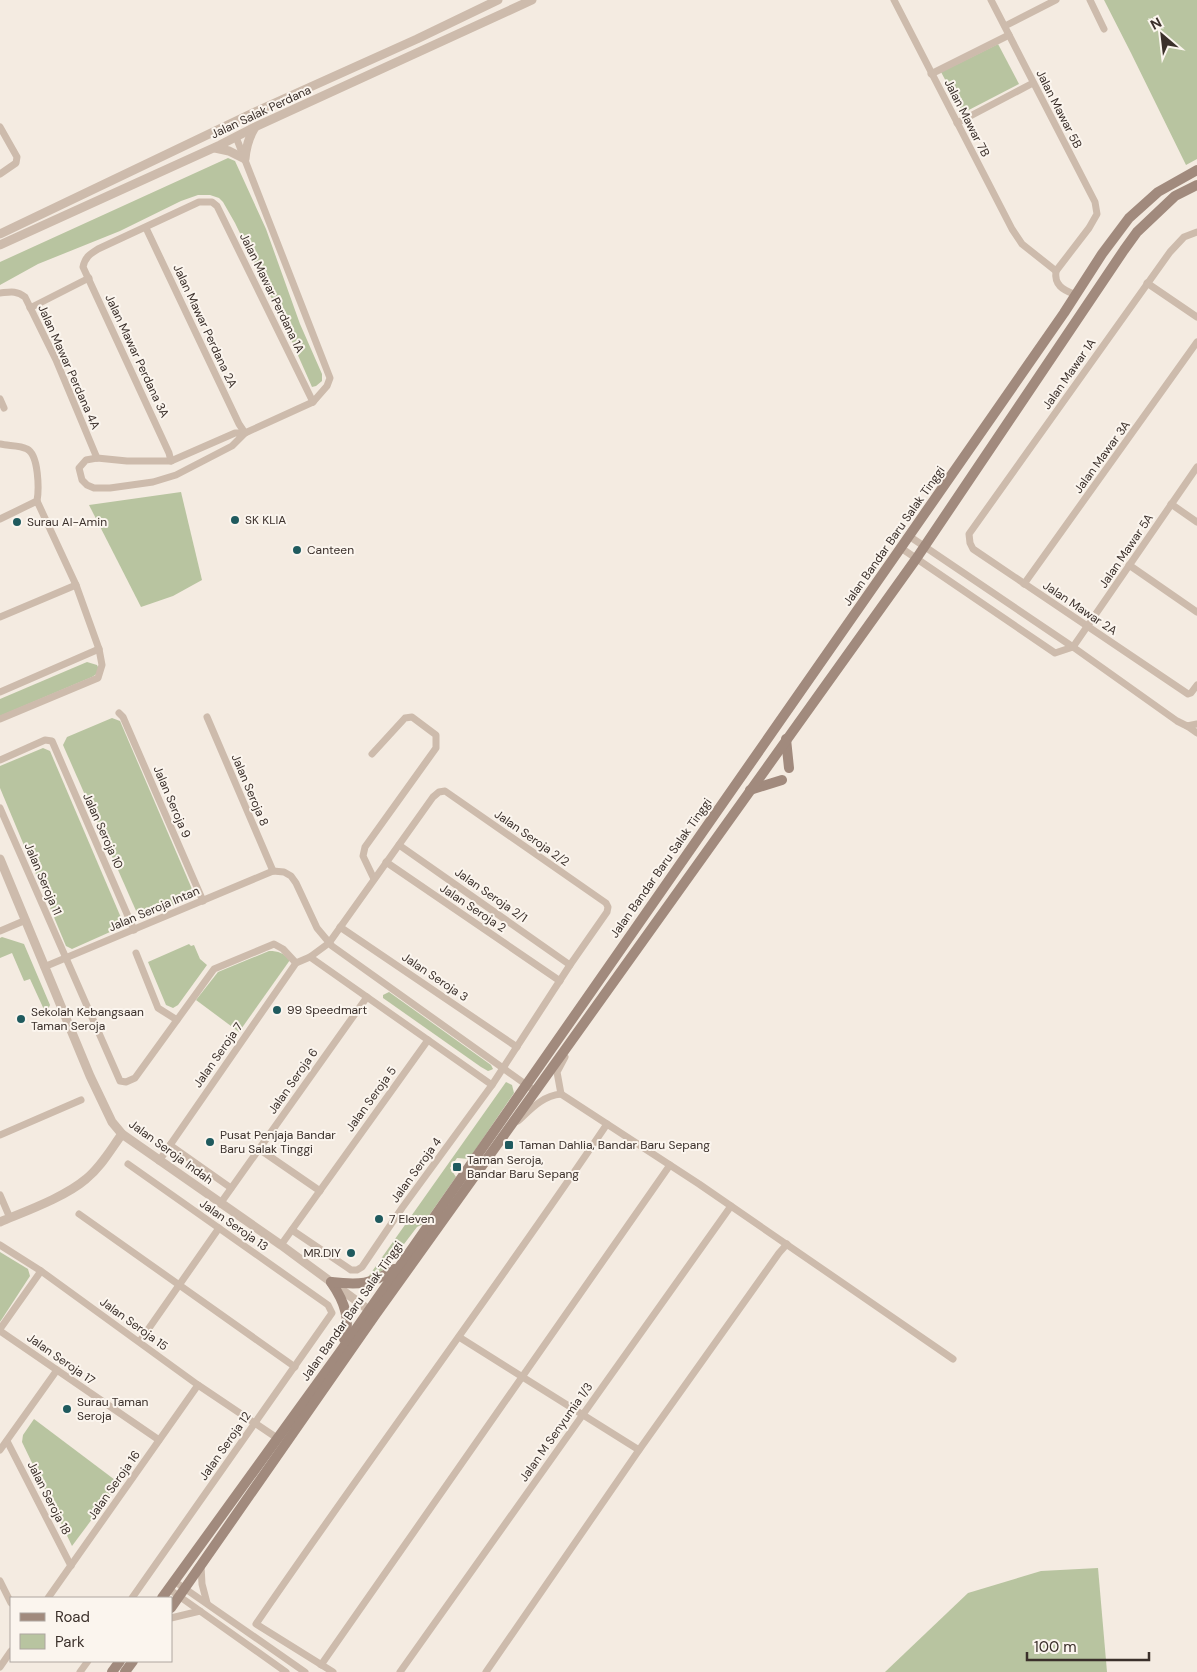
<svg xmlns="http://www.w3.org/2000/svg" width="1197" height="1672" viewBox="0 0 1197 1672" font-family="'DM Sans',sans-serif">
<rect width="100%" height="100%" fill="#f4ebe1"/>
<!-- green -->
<g fill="#b8c4a0">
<polygon points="1104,0 1197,0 1197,159 1186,165 1131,53"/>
<polygon points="998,44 1019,84 963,113 941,72"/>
<polygon points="228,158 235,161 266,229 300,324 322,374 322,381 316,386 312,387 285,326 235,223 223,202 219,198 210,195 198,195 181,201 120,231 38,264 0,285 0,262"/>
<polygon points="181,492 202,580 173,596 141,607 89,505"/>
<polygon points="87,662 97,665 99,669 98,673 92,677 0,716 0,699"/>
<polygon points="112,718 120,721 192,889 186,900 146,917 137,913 63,745 67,737"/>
<polygon points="43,748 50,751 122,920 119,928 72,949 66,946 0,788 0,766"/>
<polygon points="2,937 24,944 50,1005 46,1014 30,979 24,981 12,953 0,958 0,938"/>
<polygon points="189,944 191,946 194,945 200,959 207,965 178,1005 173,1008 166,1005 148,962"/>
<path d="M269,951C279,951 283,953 290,960L239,1032L196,1000L218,972Z"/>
<polygon points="389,992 491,1065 493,1069 491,1070 488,1071 481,1067 383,998 383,995"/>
<polygon points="506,1082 512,1085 514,1093 469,1159 457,1158 450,1168 456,1177 423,1224 417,1227 385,1269 366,1280"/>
<polygon points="0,1252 28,1269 30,1276 0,1322"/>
<polygon points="34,1419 119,1483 72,1546 22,1442 23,1435"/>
<polygon points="1098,1568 1107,1672 885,1672 968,1593 1041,1571"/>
</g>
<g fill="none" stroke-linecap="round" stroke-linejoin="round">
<!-- minor -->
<g stroke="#cdbbac" stroke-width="7">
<polyline points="894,0 1012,229 1022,244 1056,271 1089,228 1097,214 1095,202 991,0"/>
<polyline points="1090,0 1104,29"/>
<polyline points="1005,26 1056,0"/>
<polyline points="931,74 1009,35"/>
<polyline points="957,123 1033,83"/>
<polyline points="0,127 17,157 16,163 0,174"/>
<polyline points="236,137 330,378 327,386 313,402 245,433 232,446 176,475 153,482 110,488 94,488 87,485 82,480 79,468 86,460 97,458 127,461 171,461 235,433 245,433"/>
<polyline points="146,228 239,424 245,433"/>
<polyline points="1197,232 1184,237 1170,252 969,534 970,543 973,549 1188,694 1191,693 1197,685"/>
<path d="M1056,271C1054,285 1063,290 1074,294"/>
<polyline points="1147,283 1197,317"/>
<path d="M0,293C10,292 16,290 25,297L56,360L97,458"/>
<polyline points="30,308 89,278"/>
<polyline points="0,399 4,408"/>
<path d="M0,444C8,446 20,445 27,449C39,455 39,490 37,501"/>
<path d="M171,461L169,453L83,267C85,257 90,254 98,249L199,202H212L217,206L313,402"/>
<polyline points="1171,504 1197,522"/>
<polyline points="0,519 37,501 76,585 99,649 102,665 98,678 0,719"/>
<polyline points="909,536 1073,647 1177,721 1187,726 1197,724"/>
<polyline points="901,548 1055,653 1073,647"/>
<polyline points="1129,565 1197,612"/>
<polyline points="1024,584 1197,342"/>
<polyline points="0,617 76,585"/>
<polyline points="1073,647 1197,467"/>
<polyline points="0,692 99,649"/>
<polyline points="119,713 123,717 203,901"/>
<polyline points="207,717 273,871"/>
<polyline points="1187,726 1197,733"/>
<polyline points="372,754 405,718 412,717 436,735 436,748 365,847 363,856 374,879"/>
<polyline points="0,760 45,740 52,741 134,930"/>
<polyline points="0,808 120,1081 126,1082 135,1078 214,969 274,944 283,949 296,963"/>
<polyline points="399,845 570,965"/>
<polyline points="386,862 560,981"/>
<polyline points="340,927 517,1047"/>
<polyline points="0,931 26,920"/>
<polyline points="136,953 158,1008 177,1020"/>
<polyline points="310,957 492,1085"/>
<polyline points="44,967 273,871 284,872 291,876 296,883 317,928 332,946 535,1091"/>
<polyline points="561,1094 557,1072 565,1057"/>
<path d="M518,1121C531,1109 542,1096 561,1094L699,1184L953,1359"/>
<polyline points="0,1135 81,1100"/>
<polyline points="170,1145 231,1188"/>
<polyline points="259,1149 320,1191"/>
<polyline points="159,1161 296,963 310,957 329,943 433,797 439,792 445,791 606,903 608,907 607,912 570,965 492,1085 402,1208 362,1267 357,1270 351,1270 292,1230"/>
<polyline points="128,1164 328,1305 332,1313 132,1598"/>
<polyline points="0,1195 10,1218"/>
<polyline points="220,1204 367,997"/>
<polyline points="79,1214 295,1367"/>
<polyline points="0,1245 41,1271 198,1385 277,1438"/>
<polyline points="281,1245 428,1040"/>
<polyline points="0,1329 41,1271"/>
<polyline points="0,1331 159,1440"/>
<polyline points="459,1337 639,1450"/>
<polyline points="140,1341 219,1228"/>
<polyline points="7,1441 71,1566"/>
<polyline points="0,1450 57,1370"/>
<polyline points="201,1566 202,1584 207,1603"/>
<polyline points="0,1581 11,1603"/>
<polyline points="174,1581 305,1672"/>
<polyline points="169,1589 286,1672"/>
<polyline points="48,1598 198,1385"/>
<polyline points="171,1618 200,1611"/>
<polyline points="321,1665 670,1165"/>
<polyline points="0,1667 11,1651"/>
<polyline points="80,1672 88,1661"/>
<path d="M333,1672L256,1624C371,1456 493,1293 607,1124"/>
<polyline points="400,1672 731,1206"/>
<polyline points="486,1672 639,1450 779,1253 787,1244"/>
</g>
<!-- tertiary -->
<g stroke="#cdbbac" stroke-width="9">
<path d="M215,148L229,151L245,159C246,147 248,139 254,129"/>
<polyline points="0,234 257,111 417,39 498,0"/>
<polyline points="0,245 220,145 255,127 532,0"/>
<polyline points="0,859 90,1076 112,1122 122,1134 281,1245 373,1313"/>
<path d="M0,1222C26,1211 65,1197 86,1179C101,1167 111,1149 122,1134"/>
</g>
<!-- secondary -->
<g stroke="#a18a7d" stroke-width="10">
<polyline points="786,739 789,768"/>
<polyline points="750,790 782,780"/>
<path d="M331,1282C343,1299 352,1319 344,1339"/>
<path d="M331,1282C358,1285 372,1285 394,1269"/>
<polyline points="162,1598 340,1352 909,536 1064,313 1102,254 1129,218 1158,192 1197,170"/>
<polyline points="171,1608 376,1314 916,559 1124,250 1137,232 1175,196 1197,185"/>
<polyline points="112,1672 120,1661"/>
<polyline points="125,1672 133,1661"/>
</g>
</g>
<!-- markers -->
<g fill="#1f5a5e" stroke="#fbf5ee" stroke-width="2">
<circle cx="235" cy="520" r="5"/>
<circle cx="17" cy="522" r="5"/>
<circle cx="297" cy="550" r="5"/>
<circle cx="277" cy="1010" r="5"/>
<circle cx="21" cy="1019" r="5"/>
<circle cx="210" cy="1142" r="5"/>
<rect x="504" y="1140" width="10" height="10" rx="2.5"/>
<rect x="452" y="1162" width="10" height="10" rx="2.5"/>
<circle cx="379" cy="1219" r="5"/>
<circle cx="351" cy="1253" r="5"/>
<circle cx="67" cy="1409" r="5"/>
</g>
<g text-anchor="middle" stroke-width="4" stroke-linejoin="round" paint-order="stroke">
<!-- street labels -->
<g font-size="12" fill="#3b302b" stroke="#fbf5ee">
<text transform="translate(1059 109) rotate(63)" y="4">Jalan Mawar 5B</text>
<text transform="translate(261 112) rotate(-25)" y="4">Jalan Salak Perdana</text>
<text transform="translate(967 118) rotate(63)" y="4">Jalan Mawar 7B</text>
<text transform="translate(272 293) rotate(64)" y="4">Jalan Mawar Perdana 1A</text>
<text transform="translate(205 326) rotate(65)" y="4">Jalan Mawar Perdana 2A</text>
<text transform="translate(137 356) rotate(65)" y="4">Jalan Mawar Perdana 3A</text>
<text transform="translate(69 367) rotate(66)" y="4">Jalan Mawar Perdana 4A</text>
<text transform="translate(1069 374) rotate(-55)" y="4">Jalan Mawar 1A</text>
<text transform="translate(1102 457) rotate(-54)" y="4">Jalan Mawar 3A</text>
<text transform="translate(894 536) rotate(-55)" y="4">Jalan Bandar Baru Salak Tinggi</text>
<text transform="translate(1126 551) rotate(-56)" y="4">Jalan Mawar 5A</text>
<text transform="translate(1080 608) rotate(34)" y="4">Jalan Mawar 2A</text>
<text transform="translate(250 790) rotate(67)" y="4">Jalan Seroja 8</text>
<text transform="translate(172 802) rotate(67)" y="4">Jalan Seroja 9</text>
<text transform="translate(103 831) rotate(66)" y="4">Jalan Seroja 10</text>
<text transform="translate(532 838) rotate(35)" y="4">Jalan Seroja 2/2</text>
<text transform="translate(661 868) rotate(-55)" y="4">Jalan Bandar Baru Salak Tinggi</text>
<text transform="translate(43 879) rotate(67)" y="4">Jalan Seroja 11</text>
<text transform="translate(491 895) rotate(35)" y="4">Jalan Seroja 2/1</text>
<text transform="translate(473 908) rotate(34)" y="4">Jalan Seroja 2</text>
<text transform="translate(154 909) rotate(-23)" y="4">Jalan Seroja Intan</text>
<text transform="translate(435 977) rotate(34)" y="4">Jalan Seroja 3</text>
<text transform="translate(218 1055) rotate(-55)" y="4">Jalan Seroja 7</text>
<text transform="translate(293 1081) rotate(-55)" y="4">Jalan Seroja 6</text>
<text transform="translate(371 1099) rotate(-54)" y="4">Jalan Seroja 5</text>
<text transform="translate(171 1152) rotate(36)" y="4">Jalan Seroja Indah</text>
<text transform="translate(416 1170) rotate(-54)" y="4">Jalan Seroja 4</text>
<text transform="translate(234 1225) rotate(35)" y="4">Jalan Seroja 13</text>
<text transform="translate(352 1311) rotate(-55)" y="4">Jalan Bandar Baru Salak Tinggi</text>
<text transform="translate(134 1324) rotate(36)" y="4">Jalan Seroja 15</text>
<text transform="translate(61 1359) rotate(35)" y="4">Jalan Seroja 17</text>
<text transform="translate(556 1432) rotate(-55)" y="4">Jalan M Senyumia 1/3</text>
<text transform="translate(225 1446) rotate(-55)" y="4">Jalan Seroja 12</text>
<text transform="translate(114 1485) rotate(-55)" y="4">Jalan Seroja 16</text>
<text transform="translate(49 1498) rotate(63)" y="4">Jalan Seroja 18</text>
</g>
<!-- poi labels -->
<g font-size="12" fill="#3b302b" stroke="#fbf5ee" text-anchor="start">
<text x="245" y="524">SK KLIA</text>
<text x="27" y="526">Surau Al-Amin</text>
<text x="307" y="554">Canteen</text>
<text x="287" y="1014">99 Speedmart</text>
<text x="31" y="1016">Sekolah Kebangsaan<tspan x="31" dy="14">Taman Seroja</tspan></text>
<text x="220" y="1139">Pusat Penjaja Bandar<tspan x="220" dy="14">Baru Salak Tinggi</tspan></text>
<text x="519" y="1149">Taman Dahlia, Bandar Baru Sepang</text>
<text x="467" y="1164">Taman Seroja,<tspan x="467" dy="14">Bandar Baru Sepang</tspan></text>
<text x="389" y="1223">7 Eleven</text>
<text x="341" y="1257" text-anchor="end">MR.DIY</text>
<text x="77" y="1406">Surau Taman<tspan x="77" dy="14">Seroja</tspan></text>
</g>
</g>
<!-- legend -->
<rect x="10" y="1597" width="162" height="65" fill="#fbf5ee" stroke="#aea6a0"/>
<rect x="20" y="1613" width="25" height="8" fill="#a18a7d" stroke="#aea6a0"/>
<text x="55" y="1622" font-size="15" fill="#3b302b">Road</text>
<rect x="20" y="1634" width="25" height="15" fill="#b8c4a0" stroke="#aea6a0"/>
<text x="55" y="1647" font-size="15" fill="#3b302b">Park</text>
<!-- north arrow -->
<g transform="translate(1162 35) rotate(332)" stroke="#fbf5ee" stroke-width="4" paint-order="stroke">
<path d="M0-4L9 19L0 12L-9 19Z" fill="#3b302b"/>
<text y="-8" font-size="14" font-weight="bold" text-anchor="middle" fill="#3b302b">N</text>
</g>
<!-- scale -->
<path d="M1027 1652v8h122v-8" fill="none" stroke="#3b302b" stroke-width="2.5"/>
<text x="1034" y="1652" font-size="15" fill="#3b302b" stroke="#fbf5ee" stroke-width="4" paint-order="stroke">100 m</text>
</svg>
